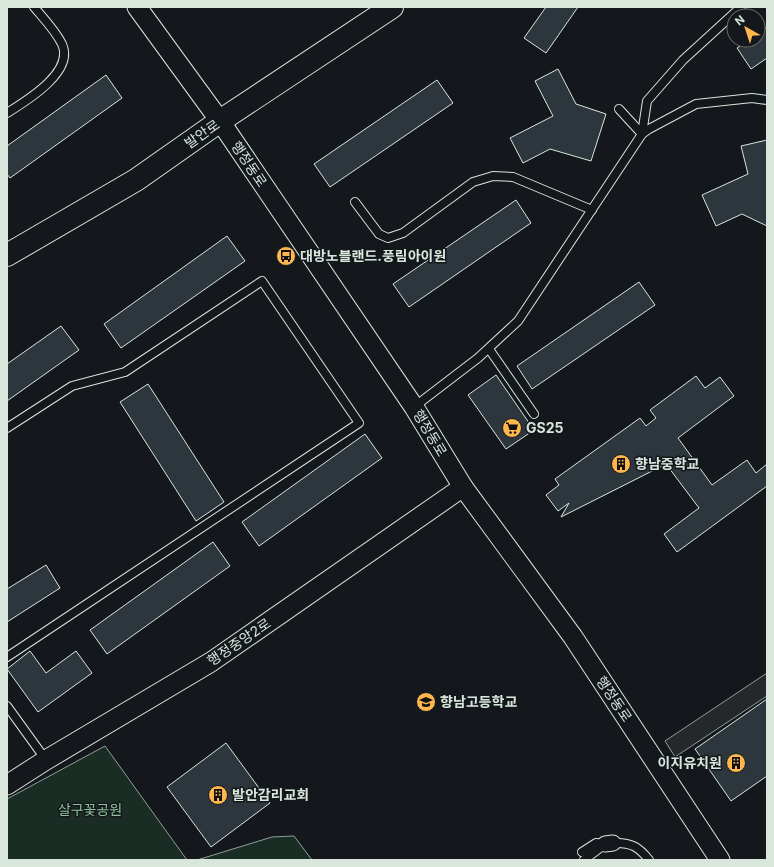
<svg xmlns="http://www.w3.org/2000/svg" width="774" height="867" viewBox="0 0 774 867" font-family="Inter,'Noto Sans KR',sans-serif">
<rect width="100%" height="100%" fill="#14181c"/>
<!-- green -->
<g fill="#1a2d24" stroke="#939e99">
<polygon points="105,746 187,860 7,860 7,799"/>
<polygon points="294,836 312,860 197,860 272,837"/>
</g>
<!-- parking -->
<polygon fill="#24282b" stroke="#939e99" points="767,673 767,696 675,757 665,741"/>
<!-- building -->
<g fill="#2c363c" stroke="#d8e6dc">
<polygon points="546,7 578,7 546,53 524,38"/>
<polygon points="767,27 767,58 751,69 737,48 749,40 758,40 758,34"/>
<polygon points="558,69 576,104 606,114 591,161 550,149 523,163 510,138 553,116 535,81"/>
<polygon points="106,75 122,98 10,178 7,174 7,146"/>
<polygon points="437,80 453,103 330,187 314,164"/>
<polygon points="767,140 767,226 742,214 716,226 702,195 748,174 741,146"/>
<polygon points="516,200 531,223 409,307 393,284"/>
<polygon points="227,236 245,261 121,348 104,324"/>
<polygon points="639,282 655,305 532,389 517,366"/>
<polygon points="61,326 79,350 7,401 7,364"/>
<polygon points="496,375 534,430 506,449 468,395"/>
<polygon points="696,376 705,388 720,377 734,396 678,438 712,485 747,460 756,473 767,464 767,486 677,552 664,534 699,508 666,464 561,517 569,503 558,511 546,495 559,485 555,479 640,418 646,426 656,418 650,410"/>
<polygon points="148,384 224,502 196,521 120,402"/>
<polygon points="365,434 382,458 259,546 242,522"/>
<polygon points="213,542 230,566 107,654 90,630"/>
<polygon points="46,565 60,588 7,622 7,589"/>
<polygon points="30,651 46,673 76,651 92,673 38,712 7,669"/>
<polygon points="767,699 767,776 731,801 695,749"/>
<polygon points="226,743 270,803 211,847 167,787"/>
</g>
<g fill="none" stroke-linecap="round" stroke-linejoin="round">
<defs>
<g id="service">
<polyline points="619,109 642,134"/>
<path d="M7,113C26,101 75,72 62,44C55,30 44,19 34,7"/>
<polyline points="642,134 647,101 683,60 741,7"/>
<polyline points="355,202 379,234 388,238 403,233 473,182 493,176 513,177 592,210"/>
<polyline points="489,349 534,414"/>
<polyline points="414,407 478,358 518,321 642,134 649,129 696,104 752,98 767,100"/>
<polyline points="7,428 72,386 125,372 262,281 359,423 7,657"/>
<polyline points="7,706 46,760"/>
<path d="M613,843C631,842 639,847 649,860"/>
<polyline points="582,852 596,843 605,844"/>
<polyline points="584,860 605,844"/>
</g>
<polyline id="minor" points="605,844 613,843"/>
<g id="tertiary">
<polyline points="137,7 220,121 414,407 463,487 573,637 720,860"/>
<polyline points="7,785 46,760 211,662 463,487"/>
</g>
<polyline id="primary" points="7,255 136,180 220,121 392,7"/>
</defs>
<!-- service casing -->
<use href="#service" stroke="#d8e6dc" stroke-width="10"/>
<!-- minor casing -->
<use href="#minor" stroke="#d8e6dc" stroke-width="17"/>
<!-- tertiary casing -->
<use href="#tertiary" stroke="#d8e6dc" stroke-width="21"/>
<!-- primary casing -->
<use href="#primary" stroke="#d8e6dc" stroke-width="24"/>
<!-- service -->
<use href="#service" stroke="#14181c" stroke-width="8"/>
<!-- minor -->
<use href="#minor" stroke="#14181c" stroke-width="15"/>
<!-- tertiary -->
<use href="#tertiary" stroke="#14181c" stroke-width="19"/>
<!-- primary -->
<use href="#primary" stroke="#14181c" stroke-width="22"/>
</g>
<!-- icons -->
<defs>
<symbol id="bus-disc" viewBox="-11 -11 22 22"><circle r="9.5" fill="#ffb74d" stroke="#14181c"/><path d="M-5-6H5V4H4V6H2V4H-2V6H-4V4H-5ZM-3.5-4V0h7V-4ZM-3.5 1.2v1.5H-2V1.2ZM2 1.2v1.5H3.5V1.2Z" fill="#111"/></symbol>
<symbol id="supermarket-disc" viewBox="-11 -11 22 22"><circle r="9.5" fill="#ffb74d" stroke="#14181c"/><path d="M-6-5.5h2.5l.6 2H6L4.5 2H-2.5L-4.4-4H-6ZM-1.5 3.2a1.3 1.3 0 1 0 .1 0ZM3 3.2a1.3 1.3 0 1 0 .1 0Z" fill="#111"/></symbol>
<symbol id="building-disc" viewBox="-11 -11 22 22"><circle r="9.5" fill="#ffb74d" stroke="#14181c"/><path d="M-4-6H4V6H1V3H-1V6H-4ZM-2.5-4.3h1.7v1.8h-1.7ZM.8-4.3h1.7v1.8H.8ZM-2.5-1h1.7V.8h-1.7ZM.8-1h1.7V.8H.8Z" fill="#111"/></symbol>
<symbol id="school-disc" viewBox="-11 -11 22 22"><circle r="9.5" fill="#ffb74d" stroke="#14181c"/><path d="M0-5L7-2L0 1L-7-2ZM-4 1L0 2.5L4 1V4Q0 6-4 4Z" fill="#111"/></symbol>
</defs>
<g fill-rule="evenodd">
<use href="#bus-disc" x="275" y="245" width="22" height="22"/>
<use href="#supermarket-disc" x="501" y="417" width="22" height="22"/>
<use href="#building-disc" x="610" y="453" width="22" height="22"/>
<use href="#school-disc" x="415" y="691" width="22" height="22"/>
<use href="#building-disc" x="725" y="752" width="22" height="22"/>
<use href="#building-disc" x="207" y="784" width="22" height="22"/>
</g>
<g text-anchor="middle" stroke-width="3" stroke-linejoin="round" paint-order="stroke">
<!-- street labels -->
<g font-size="14" fill="#d8e6dc" stroke="#14181c">
<text transform="translate(202 134) rotate(-35)" y="5">발안로</text>
<text transform="translate(249 164) rotate(56)" y="5">행정동로</text>
<text transform="translate(430 433) rotate(59)" y="5">행정동로</text>
<text transform="translate(239 642) rotate(-34)" y="5">행정중앙2로</text>
<text transform="translate(614 699) rotate(56)" y="5">행정동로</text>
</g>
<!-- poi labels -->
<g font-size="14" font-weight="bold" fill="#d8e6dc" stroke="#14181c" text-anchor="start">
<text x="300" y="261">대방노블랜드.풍림아이원</text>
<text x="526" y="433">GS25</text>
<text x="635" y="469">향남중학교</text>
<text x="440" y="707">향남고등학교</text>
<text x="722" y="768" text-anchor="end">이지유치원</text>
<text x="232" y="800">발안감리교회</text>
</g>
<!-- park labels -->
<g font-size="14" fill="#8ac095" stroke="#14181c">
<text x="90" y="815">살구꽃공원</text>
</g>
</g>
<!-- border -->
<rect width="774" height="867" fill="none" stroke="#d8e6dc" stroke-width="16"/>
<!-- north arrow -->
<g transform="translate(746 28) rotate(321)"><circle r="19" fill="#14181c" stroke="#626a69"/>
<path d="M0-3L7 15L0 10L-7 15Z" fill="#ffb74d"/>
<text y="-6" font-size="11" font-weight="bold" text-anchor="middle" fill="#d8e6dc">N</text>
</g>
</svg>
